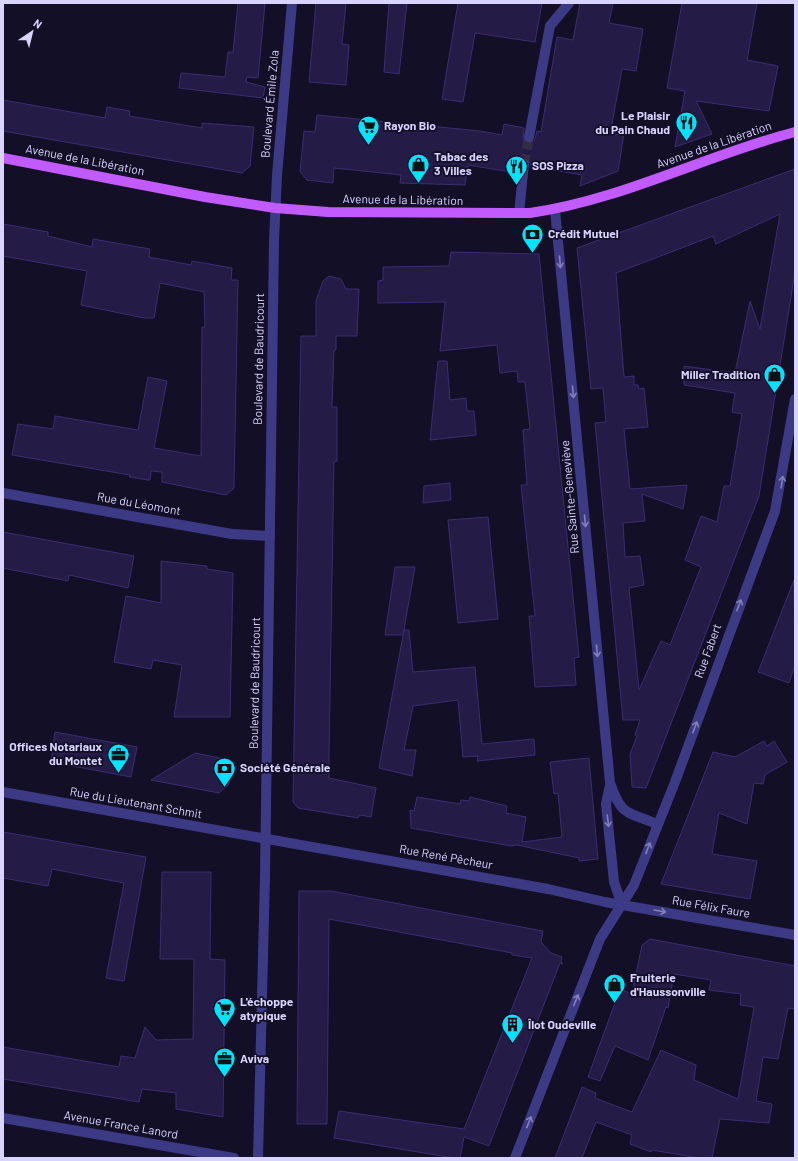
<svg xmlns="http://www.w3.org/2000/svg" width="798" height="1161" viewBox="0 0 798 1161" font-family="Barlow,sans-serif">
<rect width="100%" height="100%" fill="#130f26"/>
<!-- building -->
<g fill="#241b47" stroke="#3b2d73" fill-rule="evenodd">
<polygon points="238,3 265,3 258,78 247,77 246,82 265,87 263,98 179,88 181,73 225,77 228,52 233,52"/>
<polygon points="316,3 346,3 342,44 349,45 346,85 309,82"/>
<polygon points="389,3 407,3 399,74 384,72"/>
<polygon points="458,3 542,3 535,42 475,33 463,102 442,99"/>
<polygon points="580,3 613,3 609,23 643,29 636,71 622,69 610,135 624,134 618,171 580,186 582,175 530,166 530,161 524,158 519,161 517,173 468,165 465,185 400,183 401,175 334,168 333,183 307,180 300,172 304,131 315,132 317,115 480,131 502,135 504,124 524,128 523,140 527,143 532,143 535,139 537,131 541,132 557,37 573,40"/>
<polygon points="682,3 757,3 747,60 778,66 769,111 696,101 712,134 675,147 685,91 667,88"/>
<polygon points="3,100 105,118 107,107 130,111 129,116 202,128 202,123 254,127 250,166 242,173 3,131"/>
<path d="M795,169V272L759,496L646,788L632,787L630,754L637,736L635,735L640,720H623L595,423L606,422L603,388L591,389L577,248ZM780,214L760,329L750,301L735,373L684,366V385L735,393L732,412L742,414L730,486H724L717,522L701,516L685,560L701,567L670,645L661,641L639,690L629,588L644,585L640,556L625,557L623,523L645,521L642,494L683,509L687,485L630,489L624,429L648,427L644,388L639,389L638,385H634V376L624,377L616,273L713,236L716,244Z"/>
<polygon points="3,224 48,232 48,236 92,247 93,239 150,249 149,257 191,265 192,261 232,268 231,280 238,280 234,488 226,495 162,482 162,472 151,471 150,480 148,480 129,477 130,475 12,455 18,424 53,429 55,416 138,430 148,377 167,381 154,448 201,456 202,327 205,327 204,292 160,283 154,318 144,318 81,305 87,271 3,256"/>
<polygon points="451,252 539,254 579,657 574,658 576,685 535,687 529,616 535,616 521,485 527,485 523,430 530,429 525,382 518,382 517,371 500,373 497,345 440,351 445,302 378,303 378,281 383,280 383,267 449,266"/>
<polygon points="329,276 341,279 346,289 359,289 357,336 336,336 336,350 334,351 332,407 337,407 337,461 334,462 329,753 329,778 376,788 371,817 360,815 358,818 298,808 293,802 301,336 316,336 316,301 323,281"/>
<polygon points="438,361 447,361 450,400 466,398 467,411 474,411 476,435 430,440"/>
<polygon points="450,483 451,500 423,503 424,486"/>
<polygon points="488,517 498,619 458,623 448,520"/>
<polygon points="3,532 134,556 128,588 69,575 68,581 3,568"/>
<polygon points="161,561 207,566 207,569 233,573 230,717 174,717 182,665 153,660 151,669 114,662 126,596 161,603"/>
<polygon points="395,567 415,567 403,635 385,635"/>
<polygon points="794,580 795,665 789,683 758,672"/>
<polygon points="404,630 409,630 413,672 475,667 482,744 534,739 535,755 477,761 478,756 463,757 458,700 413,706 404,750 416,750 412,776 379,768"/>
<polygon points="55,732 137,747 131,777 51,762"/>
<polygon points="764,741 767,746 774,741 787,762 765,775 763,784 754,783 747,824 719,813 712,854 757,861 750,899 661,884 713,752 735,757"/>
<polygon points="195,753 230,760 229,784 219,793 151,780"/>
<polygon points="589,758 598,859 579,861 579,858 517,845 511,846 411,828 410,810 414,811 417,797 460,804 461,800 469,801 470,797 507,806 506,813 526,817 522,842 562,837 558,793 554,794 550,762"/>
<polygon points="3,832 146,857 124,981 106,978 124,883 52,869 48,886 3,878"/>
<polygon points="162,872 211,872 210,959 225,960 223,1117 176,1109 176,1093 142,1089 139,1102 3,1079 3,1047 119,1067 121,1056 135,1058 145,1027 156,1040 193,1039 194,959 160,959"/>
<polygon points="299,891 331,891 543,931 541,942 551,953 562,957 561,962 563,964 560,963 489,1146 464,1137 460,1158 454,1158 334,1138 339,1111 464,1129 532,958 512,955 512,953 329,919 327,1124 297,1124"/>
<polygon points="650,939 795,966 795,1009 788,1008 778,1059 763,1057 756,1101 772,1104 769,1123 720,1119 712,1158 699,1158 652,1150 651,1152 630,1144 632,1135 596,1122 582,1158 555,1158 582,1087 596,1093 595,1098 632,1112 661,1050 696,1065 694,1080 738,1099 754,1007 740,1005 741,994 709,990 711,980 674,974 668,1008 666,1007 648,1060 615,1046 600,1081 588,1077 620,989 632,994 642,945"/>
</g>
<g fill="none" stroke-linecap="round" stroke-linejoin="round">
<!-- minor-tunnel -->
<polyline stroke="#312d47" stroke-width="10" stroke-dasharray="10 5" stroke-linecap="butt" points="524,164 529,137"/>
<!-- minor -->
<g stroke="#3d3a85" stroke-width="10">
<polyline points="529,137 550,26 569,3"/>
<path d="M555,210L610,783C622,817 626,811 657,824"/>
<polyline points="519,213 524,164"/>
<polyline points="3,493 232,534 270,536"/>
<polyline points="610,785 606,804 614,882 622,905"/>
<polyline points="3,792 548,889 605,902 795,935"/>
<polyline points="3,1118 234,1158"/>
<polyline points="258,1158 265,876 274,240 277,175 292,3"/>
<polyline points="515,1158 600,939 634,885 675,782 775,511 795,399"/>
</g>
<!-- major -->
<path stroke="#c25bff" stroke-width="10" d="M3,158L205,197L275,208L328,212L530,213C622,200 706,155 795,132"/>
</g>
<!-- one-way arrows -->
<defs><path id="oneway-shaft" d="M-6 0H5M1.5-3L5.5 0L1.5 3" fill="none" stroke-width="1.6" stroke-linecap="round" stroke-linejoin="round"/></defs>
<g stroke="#837fbc">
<use href="#oneway-shaft" transform="translate(560 262) rotate(85)"/>
<use href="#oneway-shaft" transform="translate(573 392) rotate(85)"/>
<use href="#oneway-shaft" transform="translate(782 482) rotate(-81)"/>
<use href="#oneway-shaft" transform="translate(585 521) rotate(85)"/>
<use href="#oneway-shaft" transform="translate(739 605) rotate(-69)"/>
<use href="#oneway-shaft" transform="translate(597 651) rotate(85)"/>
<use href="#oneway-shaft" transform="translate(695 727) rotate(-70)"/>
<use href="#oneway-shaft" transform="translate(608 821) rotate(83)"/>
<use href="#oneway-shaft" transform="translate(648 848) rotate(-69)"/>
<use href="#oneway-shaft" transform="translate(660 911) rotate(10)"/>
<use href="#oneway-shaft" transform="translate(576 1000) rotate(-68)"/>
<use href="#oneway-shaft" transform="translate(529 1122) rotate(-69)"/>
</g>
<!-- icons -->
<defs>
<symbol id="restaurant-pin" viewBox="-11 -11 22 30"><path d="M0 17L-7.5 6A9.5 9.5 0 1 1 7.5 6Z" fill="#00e5ff" stroke="#130f26"/><path d="M-5-6h1v4h1v-4h1v4h1v-4h1v5L-1.5 .5V6h-2V.5L-5-1ZM5-6V6H3V1.5H1.5Q1.5-4 5-6Z" fill="#111"/></symbol>
<symbol id="supermarket-pin" viewBox="-11 -11 22 30"><path d="M0 17L-7.5 6A9.5 9.5 0 1 1 7.5 6Z" fill="#00e5ff" stroke="#130f26"/><path d="M-6-5.5h2.5l.6 2H6L4.5 2H-2.5L-4.4-4H-6ZM-1.5 3.2a1.3 1.3 0 1 0 .1 0ZM3 3.2a1.3 1.3 0 1 0 .1 0Z" fill="#111"/></symbol>
<symbol id="shop-pin" viewBox="-11 -11 22 30"><path d="M0 17L-7.5 6A9.5 9.5 0 1 1 7.5 6Z" fill="#00e5ff" stroke="#130f26"/><path d="M-5-2.5h2.3a2.7 3.5 0 0 1 5.4 0H5L5.5 6h-11ZM-1.5-2.5h3a1.5 2.3 0 0 0-3 0Z" fill="#111"/></symbol>
<symbol id="bank-pin" viewBox="-11 -11 22 30"><path d="M0 17L-7.5 6A9.5 9.5 0 1 1 7.5 6Z" fill="#00e5ff" stroke="#130f26"/><path d="M-6-4H6V4H-6ZM0-2.3a2.3 2.3 0 1 0 0 4.6a2.3 2.3 0 1 0 0-4.6Z" fill="#111"/></symbol>
<symbol id="office-pin" viewBox="-11 -11 22 30"><path d="M0 17L-7.5 6A9.5 9.5 0 1 1 7.5 6Z" fill="#00e5ff" stroke="#130f26"/><path d="M-6-3h4V-5.5h4V-3h4V5H-6ZM-1-4.5V-3h2v-1.5ZM-6 0V1H6V0Z" fill="#111"/></symbol>
<symbol id="building-pin" viewBox="-11 -11 22 30"><path d="M0 17L-7.5 6A9.5 9.5 0 1 1 7.5 6Z" fill="#00e5ff" stroke="#130f26"/><path d="M-4-6H4V6H1V3H-1V6H-4ZM-2.5-4.3h1.7v1.8h-1.7ZM.8-4.3h1.7v1.8H.8ZM-2.5-1h1.7V.8h-1.7ZM.8-1h1.7V.8H.8Z" fill="#111"/></symbol>
</defs>
<g fill-rule="evenodd">
<use href="#restaurant-pin" x="674" y="110" width="25" height="34"/>
<use href="#supermarket-pin" x="356" y="114" width="25" height="34"/>
<use href="#shop-pin" x="406" y="152" width="25" height="34"/>
<use href="#restaurant-pin" x="504" y="154" width="25" height="34"/>
<use href="#bank-pin" x="520" y="222" width="25" height="34"/>
<use href="#shop-pin" x="762" y="362" width="25" height="34"/>
<use href="#office-pin" x="106" y="742" width="25" height="34"/>
<use href="#bank-pin" x="212" y="756" width="25" height="34"/>
<use href="#shop-pin" x="602" y="972" width="25" height="34"/>
<use href="#supermarket-pin" x="212" y="996" width="25" height="34"/>
<use href="#building-pin" x="500" y="1012" width="25" height="34"/>
<use href="#office-pin" x="212" y="1046" width="25" height="34"/>
</g>
<g text-anchor="middle" stroke-width="3.5" stroke-linejoin="round" paint-order="stroke">
<!-- street labels -->
<g font-size="12" fill="#d9d4ff" stroke="#130f26">
<text transform="translate(270 104) rotate(-85)" y="4">Boulevard Émile Zola</text>
<text transform="translate(714 145) rotate(-19)" y="4">Avenue de la Libération</text>
<text transform="translate(85 160) rotate(11)" y="4">Avenue de la Libération</text>
<text transform="translate(403 200) rotate(1)" y="4">Avenue de la Libération</text>
<text transform="translate(259 359) rotate(-89)" y="4">Boulevard de Baudricourt</text>
<text transform="translate(570 497) rotate(-95)" y="4">Rue Sainte-Geneviève</text>
<text transform="translate(139 504) rotate(10)" y="4">Rue du Léomont</text>
<text transform="translate(708 651) rotate(-70)" y="4">Rue Fabert</text>
<text transform="translate(255 683) rotate(-89)" y="4">Boulevard de Baudricourt</text>
<text transform="translate(136 803) rotate(10)" y="4">Rue du Lieutenant Schmit</text>
<text transform="translate(446 857) rotate(10)" y="4">Rue René Pêcheur</text>
<text transform="translate(711 907) rotate(10)" y="4">Rue Félix Faure</text>
<text transform="translate(121 1125) rotate(10)" y="4">Avenue France Lanord</text>
</g>
<!-- poi labels -->
<g font-size="12" font-weight="bold" fill="#d9d4ff" stroke="#130f26" text-anchor="start">
<text x="670" y="120" text-anchor="end">Le Plaisir<tspan x="670" dy="14">du Pain Chaud</tspan></text>
<text x="384" y="130">Rayon Bio</text>
<text x="434" y="161">Tabac des<tspan x="434" dy="14">3 Villes</tspan></text>
<text x="532" y="170">SOS Pizza</text>
<text x="548" y="238">Crédit Mutuel</text>
<text x="760" y="379" text-anchor="end">Miller Tradition</text>
<text x="102" y="751" text-anchor="end">Offices Notariaux<tspan x="102" dy="14">du Montet</tspan></text>
<text x="240" y="772">Société Générale</text>
<text x="630" y="982">Fruiterie<tspan x="630" dy="14">d'Haussonville</tspan></text>
<text x="240" y="1006">L'échoppe<tspan x="240" dy="14">atypique</tspan></text>
<text x="528" y="1029">Îlot Oudeville</text>
<text x="240" y="1063">Aviva</text>
</g>
</g>
<!-- border -->
<rect width="798" height="1161" fill="none" stroke="#d9d4ff" stroke-width="8"/>
<!-- north arrow -->
<g transform="translate(32 32) rotate(35)" stroke="#130f26" stroke-width="3" paint-order="stroke">
<path d="M0-3L7 15L0 10L-7 15Z" fill="#d9d4ff"/>
<text y="-6" font-size="11" font-weight="bold" text-anchor="middle" fill="#d9d4ff">N</text>
</g>
</svg>
